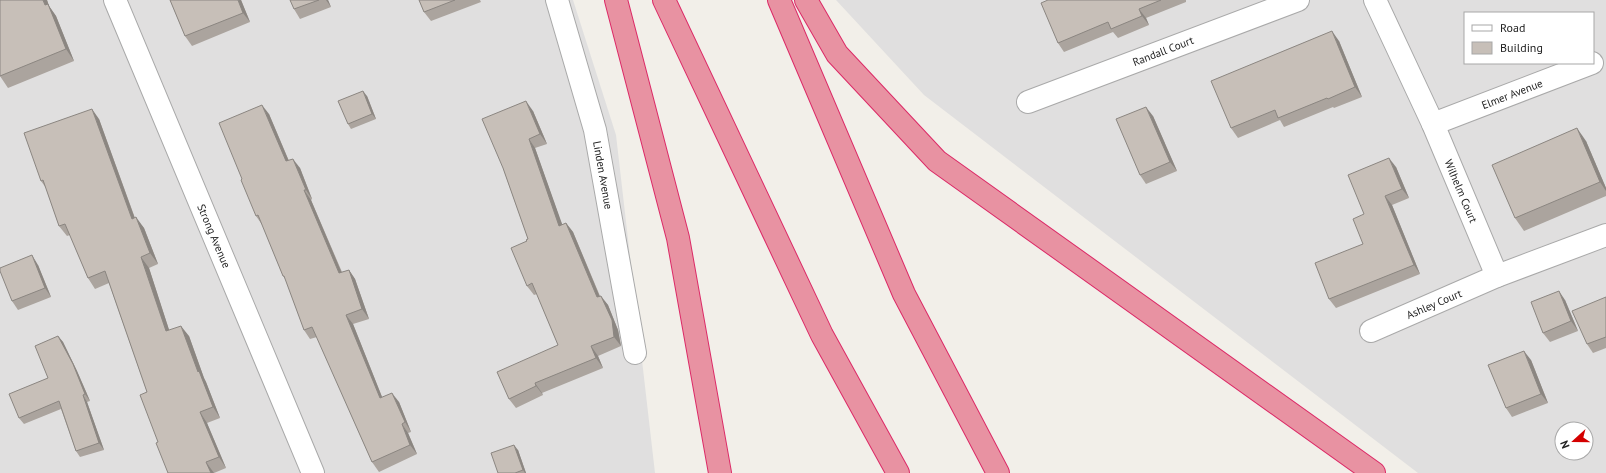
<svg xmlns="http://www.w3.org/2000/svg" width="1606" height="473" viewBox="0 0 1606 473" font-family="'PT Sans',sans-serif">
<rect width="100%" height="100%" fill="#f2efe9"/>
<!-- residential -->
<g fill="#e0dfdf" fill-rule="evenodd">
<polygon points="0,0 573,0 616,135 655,473 0,473"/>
<path d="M836,0H1606V473H1418L924,95ZM1465,13H1593V63H1465ZM1562,429H1586V453H1562Z"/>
</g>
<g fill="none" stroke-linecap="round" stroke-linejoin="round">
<defs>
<g id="minor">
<polyline points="115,0 313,473"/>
<polyline points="557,0 595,130 635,353"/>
<polyline points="1375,0 1433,124 1497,276 1606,235"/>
<polyline points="1028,102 1298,0"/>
<polyline points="1433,124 1592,63"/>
<polyline points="1371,331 1497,276"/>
</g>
<g id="motorway">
<polyline points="616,0 678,238 720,473"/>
<polyline points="664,0 822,335 898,473"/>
<polyline points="779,0 904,294 998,473"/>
<polyline points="806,0 837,54 937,161 1374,473"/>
</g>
</defs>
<!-- minor casing -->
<use href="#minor" stroke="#a9a9a9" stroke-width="24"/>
<!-- motorway casing -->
<use href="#motorway" stroke="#dc2a67" stroke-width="24"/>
<!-- minor -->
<use href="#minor" stroke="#fff" stroke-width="22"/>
<!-- motorway -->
<use href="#motorway" stroke="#e892a2" stroke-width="22"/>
</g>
<!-- wall -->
<g fill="#aba49e">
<polygon points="0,0 47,0 49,6 56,16 74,61 8,88 0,76"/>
<polygon points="170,0 241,0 250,22 192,46 185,36"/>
<polygon points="290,0 328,0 331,7 300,19 294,9"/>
<polygon points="419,0 480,0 481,2 431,21 424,12"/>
<polygon points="1048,0 1186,0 1186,2 1146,18 1149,25 1118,38 1113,32 1064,52 1058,43"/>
<polygon points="1339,41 1362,97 1334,108 1333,107 1284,127 1280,120 1238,138 1231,128"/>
<polygon points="367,96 376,119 351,129 348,124"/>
<polygon points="533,111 547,144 535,148 562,225 566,223 573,232 600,296 608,305 618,330 621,346 598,356 603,368 542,393 543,395 516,408 509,399 558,345 537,294 534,295 527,286 527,241 528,239 503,168"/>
<polygon points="269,114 289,161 300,168 312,199 311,200 342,272 349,270 355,279 369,319 353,324 382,397 399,402 411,432 408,433 417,454 379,472 372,462 317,337 310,339 304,330 286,280 283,276 263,226 256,216"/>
<polygon points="1153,116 1177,171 1146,184 1140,175"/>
<polygon points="99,119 135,218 144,228 158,264 149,268 169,330 189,336 204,378 206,382 220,418 207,423 226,468 214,473 168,473 158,442 147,392 109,283 95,289 88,278 70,235 67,236 59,226 46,188 41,181"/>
<polygon points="1586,141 1606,188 1606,196 1524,231 1515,218"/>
<polygon points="1396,167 1409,198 1392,205 1420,274 1336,308 1329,299 1363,244 1364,214"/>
<polygon points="38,265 51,297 18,310 12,301"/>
<polygon points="1606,297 1606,348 1593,353 1587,344"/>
<polygon points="1565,300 1578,331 1550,342 1543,333"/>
<polygon points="58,336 63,342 77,371 90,401 87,402 104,450 80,457 76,451 61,409 24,424 19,418 48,378"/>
<polygon points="1531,360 1548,403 1512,417 1506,408"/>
<polygon points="518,450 526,473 498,473"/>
</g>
<!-- shaded-wall -->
<g fill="#8b8681">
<polygon points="43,0 47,0 49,6 56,16 74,61 66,49"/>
<polygon points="238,0 241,0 250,22 243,13"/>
<polygon points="326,0 328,0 331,7"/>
<polygon points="1139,9 1146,18 1149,25 1142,16"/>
<polygon points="1332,31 1339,41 1362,97 1355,87"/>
<polygon points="363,91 367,96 376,119 372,114"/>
<polygon points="526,101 533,111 547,144 540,134"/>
<polygon points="262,105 269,114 293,171 286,161"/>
<polygon points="1146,107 1153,116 1177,171 1170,162"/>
<polygon points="92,109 99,119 139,230 132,219"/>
<polygon points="1577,128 1586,141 1606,188 1606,191 1600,182"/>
<polygon points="529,139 535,148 566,235 559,226"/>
<polygon points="1389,158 1396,167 1409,198 1402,189"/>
<polygon points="293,159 300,168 312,199 306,190"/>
<polygon points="304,190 311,200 346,283 339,273"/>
<polygon points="1385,196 1392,205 1420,274 1414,265"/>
<polygon points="136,217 144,228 158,264 150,253"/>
<polygon points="566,223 573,232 604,307 597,297"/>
<polygon points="32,255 38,265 51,297 45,288"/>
<polygon points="141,257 149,268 173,342 166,331"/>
<polygon points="349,270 355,279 369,319 362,309"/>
<polygon points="1559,291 1565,300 1578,331 1571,321"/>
<polygon points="601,296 608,305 618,330 621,346 614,337"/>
<polygon points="346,315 353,324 386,407 380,398"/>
<polygon points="181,326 189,336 204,378 206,382 220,418 213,407 198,372"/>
<polygon points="58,336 63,342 77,371 90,401 85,394"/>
<polygon points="591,346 598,356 603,368 596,358"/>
<polygon points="1524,351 1531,360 1548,403 1541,394"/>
<polygon points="535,383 542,393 543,395 536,386"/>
<polygon points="392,393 399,402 411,432 405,422"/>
<polygon points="83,395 87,402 104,450 99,443"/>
<polygon points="200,412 207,423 226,468 219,457"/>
<polygon points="402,424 408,433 417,454 410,445"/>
<polygon points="514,445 518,450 526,473 525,473 523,470"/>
<polygon points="206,462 214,473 211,473"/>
</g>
<!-- building -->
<g fill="#c7bfb8" stroke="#8b8681">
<polygon points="0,0 43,0 45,5 48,4 66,49 0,76"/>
<polygon points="170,0 238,0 243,13 185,36"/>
<polygon points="290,0 319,0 294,9"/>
<polygon points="419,0 455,0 424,12"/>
<polygon points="1048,0 1161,0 1139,9 1142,16 1111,29 1108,22 1058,43 1041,3"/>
<polygon points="1332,31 1355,87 1328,99 1327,98 1278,118 1275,110 1231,128 1211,81"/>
<polygon points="363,91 372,114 348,124 338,101"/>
<polygon points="526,101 540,134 529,139 559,226 566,223 597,297 601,296 612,320 614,337 591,346 596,358 535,383 536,386 509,399 497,372 558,345 532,283 527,286 511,248 527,241 526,240 528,239 503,168 482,119"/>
<polygon points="262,105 286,161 293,159 306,190 304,190 339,273 349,270 362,309 346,315 380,398 392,393 405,422 402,424 410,445 372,462 312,327 304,330 284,276 283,276 258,215 256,216 241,180 242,179 219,123"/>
<polygon points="1146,107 1170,162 1140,175 1116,119"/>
<polygon points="92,109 132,219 136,217 150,253 141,257 166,331 181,326 198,372 199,371 213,407 200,412 219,457 206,462 211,473 168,473 156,443 158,442 140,395 147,392 105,271 88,278 65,224 59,226 43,180 41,181 24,133"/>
<polygon points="1577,128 1600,182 1515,218 1492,165"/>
<polygon points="1389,158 1402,189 1385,196 1414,265 1329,299 1315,263 1363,244 1353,219 1364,214 1348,175"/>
<polygon points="32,255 45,288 12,301 0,271 0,268"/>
<polygon points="1559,291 1571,321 1543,333 1531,302"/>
<polygon points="1606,297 1606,337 1587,344 1572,311"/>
<polygon points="58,336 73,364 85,394 83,395 99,443 76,451 59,401 19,418 9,394 48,378 35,346"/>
<polygon points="1524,351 1541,394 1506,408 1488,365"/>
<polygon points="514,445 523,470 515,473 498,473 491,453"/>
</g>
<g text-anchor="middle" stroke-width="3" stroke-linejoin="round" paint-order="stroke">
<!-- street labels -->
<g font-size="11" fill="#222" stroke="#fff">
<text transform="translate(1163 51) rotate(-21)" y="4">Randall Court</text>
<text transform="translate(1512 94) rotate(-21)" y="4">Elmer Avenue</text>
<text transform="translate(603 175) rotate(80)" y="4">Linden Avenue</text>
<text transform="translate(1461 191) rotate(67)" y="4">Wilhelm Court</text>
<text transform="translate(214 236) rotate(67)" y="4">Strong Avenue</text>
<text transform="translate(1434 304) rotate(-23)" y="4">Ashley Court</text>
</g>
</g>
<!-- legend -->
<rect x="1464" y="12" width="130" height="52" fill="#ffffff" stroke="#a7a7a7"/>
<rect x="1472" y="25" width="20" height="6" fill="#ffffff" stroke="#a7a7a7"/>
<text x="1500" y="32" font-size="12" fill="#222222">Road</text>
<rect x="1472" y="42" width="20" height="12" fill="#c7bfb8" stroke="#a7a7a7"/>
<text x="1500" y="52" font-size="12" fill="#222222">Building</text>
<!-- north arrow -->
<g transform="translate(1574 441) rotate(249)"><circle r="19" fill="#ffffff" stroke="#a7a7a7"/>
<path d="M0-3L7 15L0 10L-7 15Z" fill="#d40000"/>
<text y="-6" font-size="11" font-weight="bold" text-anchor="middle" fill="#222222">N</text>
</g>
</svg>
